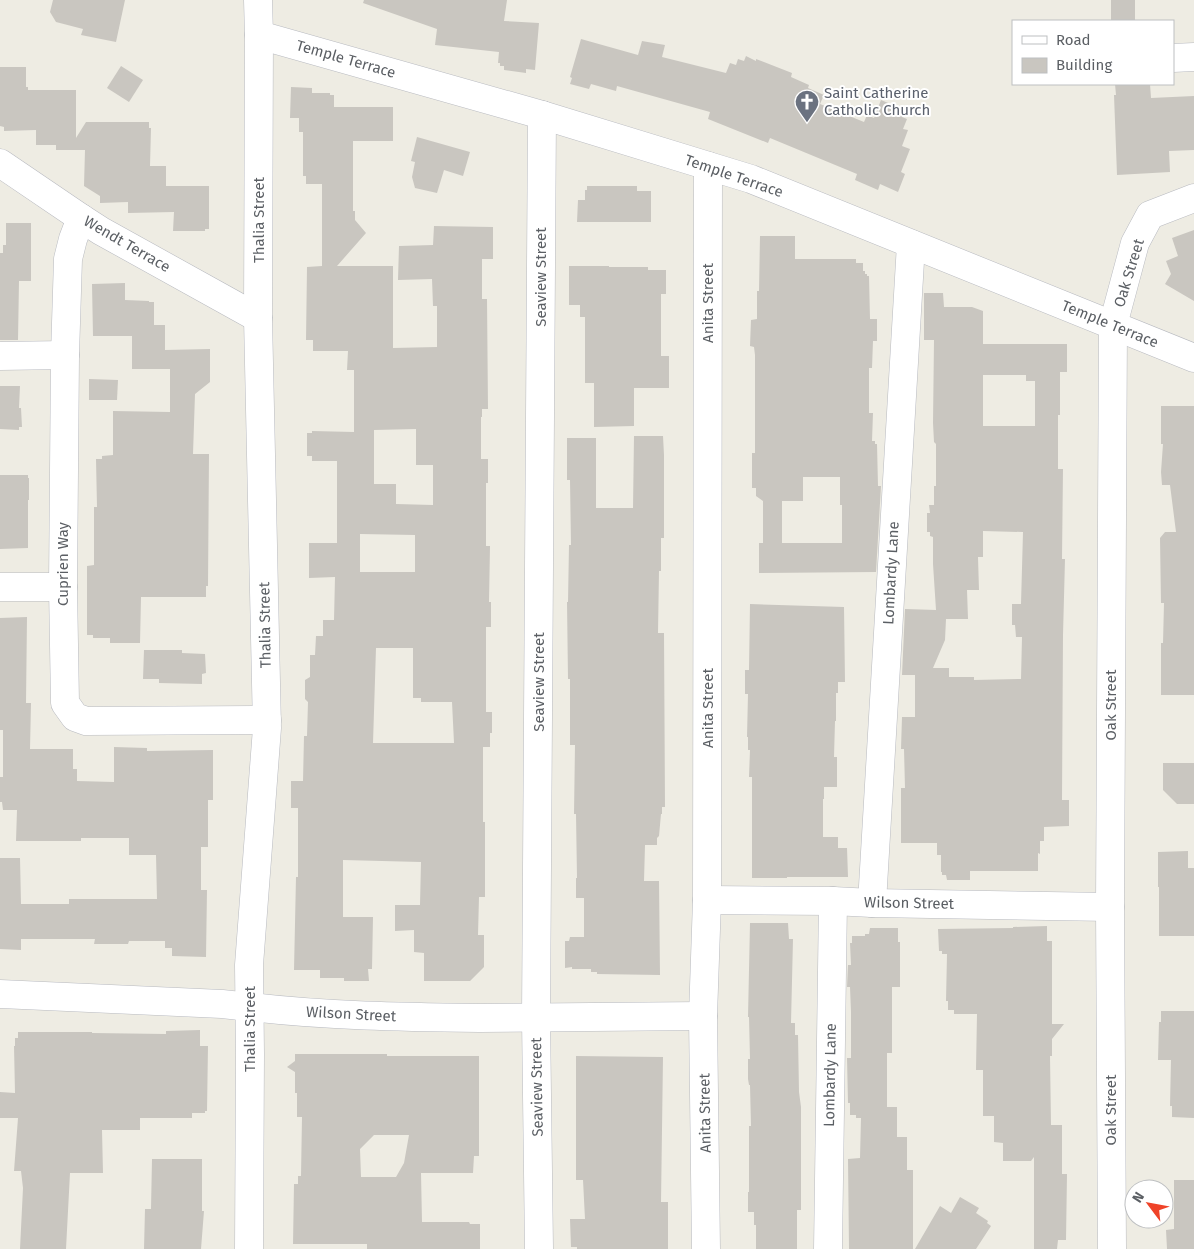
<svg xmlns="http://www.w3.org/2000/svg" width="1194" height="1249" viewBox="0 0 1194 1249" font-family="'Fira Sans',sans-serif">
<rect width="100%" height="100%" fill="#eeece3"/>
<!-- building -->
<g fill="#c9c6c0" fill-rule="evenodd">
<polygon points="53,0 125,0 116,42 81,35 83,29 56,22 50,12"/>
<polygon points="364,0 507,0 504,21 539,23 535,70 526,69 526,73 504,70 504,66 500,66 500,63 498,63 499,52 435,45 437,29 363,3"/>
<rect x="1111" y="0" width="24" height="21"/>
<polygon points="581,39 638,55 642,41 665,45 662,57 726,73 730,63 736,65 738,59 744,61 746,56 756,61 756,59 792,73 791,77 809,85 808,88 824,95 820,104 864,122 867,115 874,118 881,100 905,110 902,117 907,119 903,129 908,130 902,146 910,149 901,172 905,174 898,192 880,184 878,190 855,180 857,174 770,138 768,143 708,119 710,112 617,86 616,91 591,84 589,89 570,84 572,78 570,77"/>
<polygon points="121,66 143,80 129,102 107,88"/>
<polygon points="0,67 26,67 26,87 28,87 28,90 76,90 76,138 86,122 149,122 149,128 151,128 150,166 166,166 166,186 209,186 209,229 205,229 205,231 173,231 174,212 128,213 128,202 100,203 100,196 84,186 85,150 56,150 56,145 36,145 36,130 4,131 4,127 0,126"/>
<polygon points="1115,84 1150,84 1151,98 1194,96 1194,150 1169,151 1170,172 1117,175 1114,95 1116,95"/>
<path d="M291,87L312,88V93H330V95H334V107H393V141H353V211H355V220L366,233L337,266H393V348L437,347V306H433L432,279L398,280L399,246L433,245L434,226L493,227V259H482V299H487L488,409H482V417H481V459H488V483H486V546H490L489,602H491V627H486V712H492V733H490V747H483V822H485V897H479L478,935H484V967L470,981H424V953L414,952V930L395,931V905H420L421,862L343,860V917H373L372,969H368L369,981H344V978H320V970H294L296,877H298V808H291V781H303L304,736H307L308,702L305,699V680L310,677V655H315L316,636H323V620H334L335,577L309,578V543H337V461H312V456H307V433H312V431L354,432V370H347L348,351H313V340H306L307,267L322,266V184H306V176H303V132H299V118H290ZM416,429V465H433V505L396,504V484H374V430ZM360,534L415,535V572H360ZM376,648H413V698H421V702H452L454,743H373Z"/>
<polygon points="417,137 470,152 463,176 444,170 437,193 415,188 412,177 415,162 411,161"/>
<polygon points="587,186 637,186 637,191 651,191 651,222 577,222 578,200 585,200 585,190 587,190"/>
<polygon points="6,223 31,223 31,281 19,281 18,340 0,340 0,253 3,253 3,245 6,245"/>
<polygon points="1194,230 1194,301 1165,284 1171,274 1166,261 1178,256 1172,238"/>
<path d="M760,236H795V259H856V263H863V271H865V274H867V276H869L870,319H877V341H873L872,368H869V413H873L872,441H875V444H877L878,486H881L876,572L759,573V543H763V501L756,496V488H752V453H755V355L754,347L750,346L751,320L757,319V291H759ZM803,477H840V505H842V543H782V501H803Z"/>
<polygon points="569,266 609,266 609,267 648,267 648,270 666,270 666,294 661,294 661,356 669,356 669,388 634,388 634,426 594,427 594,383 585,383 585,317 580,317 580,305 569,305"/>
<polygon points="125,283 125,300 149,301 149,302 154,302 154,325 165,325 165,350 210,349 210,382 195,394 193,454 209,454 208,586 206,586 206,597 141,597 140,643 110,643 110,638 93,638 93,635 87,635 87,566 94,565 94,507 97,507 96,459 102,459 102,456 113,455 113,411 170,412 170,369 132,369 132,336 93,336 92,284"/>
<path d="M924,293H943L944,307H972L983,311V344H1067V372H1060V415H1058V469H1063L1062,559H1065L1063,635L1062,800H1069V826L1044,827V841H1040V854L1038,853V871H970V880H947L946,875H942V872H941V855H937V843H901V788H905L904,749H901L902,717H915V675H902L905,609L936,610L933,564V537L930,536V532H927V513H930L929,505H934V486H936V444L934,442L933,423L934,340H924ZM983,375H1026V381H1035V426H983ZM983,531L1023,532L1021,604H1012V625H1015L1016,637H1022L1021,679L974,680V677H949V668H933L945,640L946,619H968L967,590H979L978,557H983Z"/>
<polygon points="89,379 118,380 117,400 89,400"/>
<polygon points="0,386 20,386 19,408 21,408 22,427 19,427 19,430 0,429"/>
<polygon points="1161,406 1194,406 1194,695 1161,695 1161,643 1163,643 1164,603 1161,603 1160,538 1165,532 1176,532 1170,485 1162,485 1161,472 1163,444 1161,444"/>
<polygon points="634,436 663,436 664,455 664,538 661,538 661,571 659,571 658,633 664,633 665,807 662,807 662,814 661,814 659,836 657,838 657,845 645,845 644,881 659,881 660,975 597,974 597,972 591,972 591,969 572,969 572,967 565,968 565,941 569,941 570,937 584,937 584,898 576,898 576,878 577,878 576,814 574,814 575,745 570,745 570,679 568,679 567,602 568,602 569,545 571,545 570,480 567,480 567,438 596,438 596,508 633,508"/>
<polygon points="0,475 28,475 28,478 29,478 29,500 28,500 28,548 0,549"/>
<polygon points="750,604 844,607 845,682 838,682 838,693 836,693 836,721 835,721 834,757 837,757 837,787 824,787 824,799 823,799 823,837 838,837 838,848 847,848 848,877 787,877 787,878 752,878 752,777 749,777 750,750 748,750 748,737 747,737 748,694 745,694 745,670 749,670"/>
<polygon points="27,617 26,703 31,703 30,749 73,749 73,769 77,769 77,781 114,782 114,747 147,748 147,751 213,750 213,800 208,800 208,847 201,847 201,890 207,890 206,957 172,956 172,948 165,948 165,941 129,941 128,944 94,944 95,939 21,939 21,950 0,949 0,858 20,858 21,904 69,904 69,899 157,899 156,855 129,855 129,838 81,838 81,841 16,841 17,810 3,810 2,802 0,802 0,777 3,777 3,730 0,730 0,618"/>
<polygon points="144,650 182,650 182,653 205,654 206,673 202,674 202,684 159,683 159,679 143,679"/>
<polygon points="1163,763 1194,763 1194,804 1177,804 1163,790"/>
<polygon points="1188,851 1188,868 1194,868 1194,936 1159,936 1159,887 1158,887 1158,852"/>
<polygon points="750,923 788,923 789,939 793,939 791,1023 795,1023 795,1035 798,1035 799,1092 801,1107 801,1210 797,1210 797,1249 756,1249 756,1225 754,1225 754,1212 748,1212 748,1192 749,1192 749,1126 751,1126 750,1085 749,1085 748,1079 748,1059 750,1059 749,1017 748,1017"/>
<polygon points="1047,926 1047,941 1052,941 1052,1024 1064,1024 1052,1039 1052,1056 1050,1056 1051,1125 1062,1125 1062,1174 1067,1174 1066,1240 1058,1240 1057,1249 1034,1249 1034,1157 1031,1161 1003,1161 1003,1143 994,1142 994,1116 983,1116 983,1070 976,1070 977,1014 954,1014 954,1010 948,1010 948,1001 946,1001 947,954 942,954 942,951 939,951 938,929 1013,928 1013,927"/>
<polygon points="870,928 898,928 898,942 900,942 900,987 892,987 892,1053 887,1053 887,1107 897,1107 897,1137 907,1137 907,1170 913,1170 913,1249 849,1249 848,1159 860,1158 861,1118 856,1118 856,1115 850,1115 850,1103 848,1103 847,1058 851,1058 851,1012 850,987 847,987 848,965 851,965 850,943 852,943 852,936 865,936 865,934 869,934"/>
<polygon points="1161,1011 1194,1011 1194,1118 1172,1117 1172,1106 1170,1106 1171,1060 1158,1060 1159,1022 1161,1022"/>
<polygon points="200,1030 200,1046 208,1046 207,1111 205,1111 205,1113 192,1113 192,1118 140,1118 140,1130 102,1130 103,1173 70,1173 66,1249 20,1249 23,1188 21,1171 14,1171 18,1118 0,1118 0,1092 15,1093 14,1046 15,1046 15,1038 18,1038 18,1032 92,1032 92,1033 166,1034 166,1031"/>
<path d="M295,1054H387V1056H479V1156H474L473,1173H421L422,1222H469L470,1224H480V1249H367V1244H293L294,1184H298V1176H301L302,1117H297V1093H295V1072L287,1067L295,1061ZM374,1135H409L404,1163L396,1177H361L360,1149Z"/>
<polygon points="576,1056 663,1057 661,1202 668,1202 668,1249 577,1249 577,1247 571,1247 570,1219 585,1219 583,1180 576,1180"/>
<polygon points="152,1159 202,1159 202,1211 204,1211 201,1249 144,1249 145,1209 151,1209"/>
<polygon points="1174,1180 1194,1180 1194,1249 1167,1249 1166,1230 1174,1229"/>
<polygon points="960,1197 979,1208 976,1213 988,1221 987,1223 991,1226 976,1249 915,1249 940,1206 951,1213"/>
</g>
<g fill="none" stroke-linecap="round" stroke-linejoin="round">
<defs>
<g id="minor">
<polyline points="1173,58 1194,57"/>
<polyline points="0,163 81,218 101,231 258,318"/>
<polyline points="81,218 73,239 68,259 65,355 63,587 65,703 75,717 86,721 267,720"/>
<polyline points="0,356 65,355"/>
<polyline points="0,587 63,587"/>
<polyline points="707,900 833,901 872,903 1110,907"/>
<polyline points="872,903 911,244"/>
<path d="M250,1007C326,1016 403,1017 480,1018C555,1018 629,1017 703,1016"/>
<polyline points="539,1249 536,1018 542,115"/>
<polyline points="706,1249 703,1016 707,900 708,166"/>
<polyline points="828,1249 833,901"/>
<polyline points="1112,1249 1110,907 1113,325 1135,243 1150,215 1194,198"/>
</g>
<g id="tertiary">
<polyline points="259,35 542,115 751,179 1194,358"/>
<polyline points="0,994 222,1004 250,1007"/>
<polyline points="249,1249 250,1054 249,965 267,728 258,318 259,35 258,0"/>
</g>
</defs>
<!-- minor casing -->
<use href="#minor" stroke="#b8bac0" stroke-width="29"/>
<!-- tertiary casing -->
<use href="#tertiary" stroke="#b8bac0" stroke-width="29"/>
<!-- minor -->
<use href="#minor" stroke="#fff" stroke-width="28"/>
<!-- tertiary -->
<use href="#tertiary" stroke="#fff" stroke-width="28"/>
</g>
<!-- icons -->
<defs>
<symbol id="church-pin" viewBox="-11 -11 22 30"><path d="M0 17L-7.5 6A9.5 9.5 0 1 1 7.5 6Z" fill="#6b7280" stroke="#fff"/><path d="M-1.2-6h2.4v3.5h3.3v2.4h-3.3V6h-2.4V-.1h-3.3v-2.4h3.3Z" fill="#fff"/></symbol>
</defs>
<g fill-rule="evenodd">
<use href="#church-pin" x="793" y="88" width="28" height="38"/>
</g>
<g text-anchor="middle" stroke-width="4" stroke-linejoin="round" paint-order="stroke">
<!-- street labels -->
<g font-size="15" fill="#5b5f64" stroke="#fff">
<text transform="translate(346 59) rotate(16)" y="5">Temple Terrace</text>
<text transform="translate(734 176) rotate(19)" y="5">Temple Terrace</text>
<text transform="translate(259 220) rotate(-90)" y="5">Thalia Street</text>
<text transform="translate(127 244) rotate(30)" y="5">Wendt Terrace</text>
<text transform="translate(1129 273) rotate(-73)" y="5">Oak Street</text>
<text transform="translate(541 277) rotate(-90)" y="5">Seaview Street</text>
<text transform="translate(708 303) rotate(-90)" y="5">Anita Street</text>
<text transform="translate(1110 324) rotate(22)" y="5">Temple Terrace</text>
<text transform="translate(63 564) rotate(-90)" y="5">Cuprien Way</text>
<text transform="translate(891 573) rotate(-87)" y="5">Lombardy Lane</text>
<text transform="translate(265 625) rotate(-91)" y="5">Thalia Street</text>
<text transform="translate(539 682) rotate(-90)" y="5">Seaview Street</text>
<text transform="translate(1111 705) rotate(-90)" y="5">Oak Street</text>
<text transform="translate(708 708) rotate(-90)" y="5">Anita Street</text>
<text transform="translate(909 903) rotate(1)" y="5">Wilson Street</text>
<text transform="translate(351 1014) rotate(3)" y="5">Wilson Street</text>
<text transform="translate(250 1029) rotate(-90)" y="5">Thalia Street</text>
<text transform="translate(830 1075) rotate(-89)" y="5">Lombardy Lane</text>
<text transform="translate(537 1087) rotate(-91)" y="5">Seaview Street</text>
<text transform="translate(1111 1110) rotate(-90)" y="5">Oak Street</text>
<text transform="translate(705 1113) rotate(-91)" y="5">Anita Street</text>
</g>
<!-- worship labels -->
<g font-size="15" fill="#5b616d" stroke="#fff" text-anchor="start">
<text x="824" y="98">Saint Catherine<tspan x="824" dy="17">Catholic Church</tspan></text>
</g>
</g>
<!-- legend -->
<rect x="1012" y="20" width="162" height="65" fill="#ffffff" stroke="#bdbfc1"/>
<rect x="1022" y="36" width="25" height="8" fill="#ffffff" stroke="#bdbfc1"/>
<text x="1056" y="45" font-size="15" fill="#5b5f64">Road</text>
<rect x="1022" y="58" width="25" height="15" fill="#c9c6c0" stroke="#bdbfc1"/>
<text x="1056" y="70" font-size="15" fill="#5b5f64">Building</text>
<!-- north arrow -->
<g transform="translate(1149 1204) rotate(302)"><circle r="24" fill="#ffffff" stroke="#bdbfc1"/>
<path d="M0-4L9 19L0 12L-9 19Z" fill="#ef4328"/>
<text y="-8" font-size="14" font-weight="bold" text-anchor="middle" fill="#5b5f64">N</text>
</g>
</svg>
